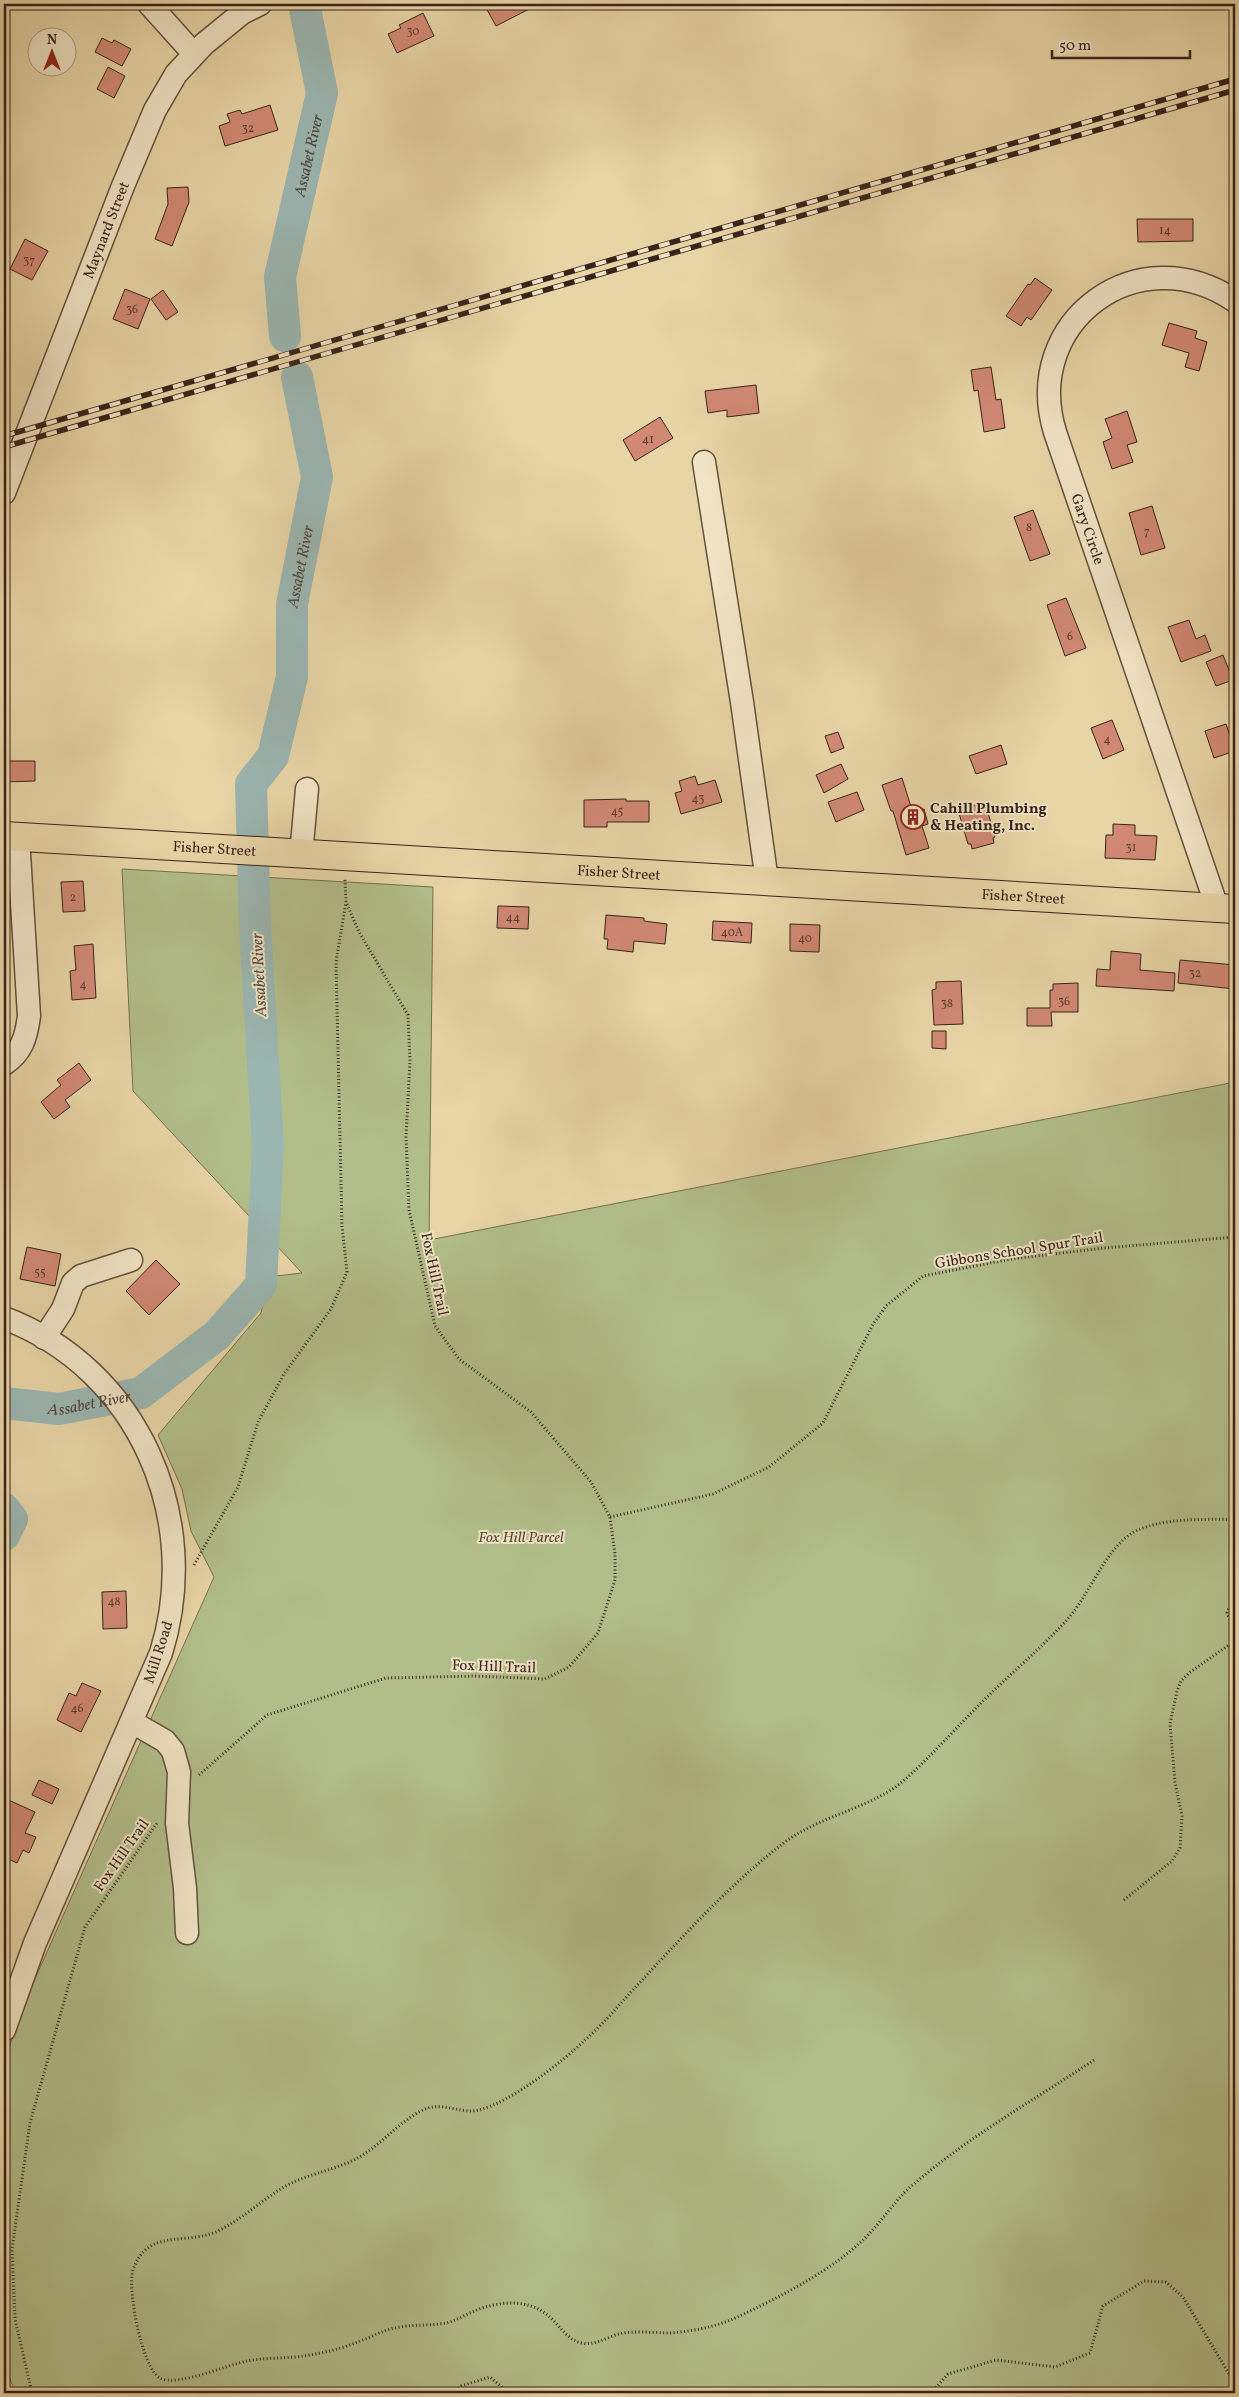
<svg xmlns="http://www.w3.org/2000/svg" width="1239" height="2397" viewBox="0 0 1239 2397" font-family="Vollkorn,serif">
<rect width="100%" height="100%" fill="#e8d5a6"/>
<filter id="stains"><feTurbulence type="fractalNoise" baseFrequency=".004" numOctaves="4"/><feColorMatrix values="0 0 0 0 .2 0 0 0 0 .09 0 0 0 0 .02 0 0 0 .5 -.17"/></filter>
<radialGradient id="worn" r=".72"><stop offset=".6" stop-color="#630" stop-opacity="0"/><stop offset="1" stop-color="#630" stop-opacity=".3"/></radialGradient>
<!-- green -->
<polygon fill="#b2be8a" stroke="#757052" points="122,869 433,887 429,1240 1235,1082 1235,2393 15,2393 4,2362 4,2076 14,2026 214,1577 191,1531 182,1489 158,1435 261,1313 268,1277 302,1273 133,1091"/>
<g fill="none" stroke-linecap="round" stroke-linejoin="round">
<!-- river -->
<g stroke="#9bb6b1" stroke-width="32">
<path id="s1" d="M285,336L280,277L322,93L304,4"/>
<path id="s2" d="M4,1403L59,1409L141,1393L217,1335L261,1285L268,1146L255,926L251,784L273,756L292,677V604L317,477L297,377"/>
<polyline points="4,1509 12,1519 4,1535"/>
</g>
</g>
<!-- building -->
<g fill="#d18974" stroke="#38231a">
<polygon points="484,4 539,4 496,26"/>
<polygon points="423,13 434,36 397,53 388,34 401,28 399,25"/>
<polygon points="102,38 112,43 114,40 131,49 122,66 95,52"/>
<polygon points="108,67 125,76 114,98 97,89"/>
<polygon points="270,105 278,130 225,146 219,126 230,122 227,114 240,110 242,114"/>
<polygon points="188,187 189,202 172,246 155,239 168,204 167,188"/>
<polygon points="1137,219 1193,219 1193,241 1138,242"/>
<polygon points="25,239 48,251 32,280 10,269"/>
<polygon points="1035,278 1052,290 1031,320 1027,317 1021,326 1006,316 1028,284 1030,285"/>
<polygon points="125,289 150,299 138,329 113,319"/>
<polygon points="163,290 178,312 166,320 151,299"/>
<polygon points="1169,323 1197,331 1195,338 1207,342 1199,371 1185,367 1189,353 1162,345"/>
<polygon points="991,367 996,400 1001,399 1005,428 984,432 978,390 974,391 971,370"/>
<polygon points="756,385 759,413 727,417 727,410 708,413 705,391"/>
<polygon points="1127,411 1137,442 1127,445 1133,462 1112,469 1103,442 1112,438 1105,419"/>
<polygon points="660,417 673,438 635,461 623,440"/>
<polygon points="1152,506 1165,548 1141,555 1129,513"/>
<polygon points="1033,510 1050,554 1030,561 1014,517"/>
<polygon points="1066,598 1086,648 1065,656 1047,605"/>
<polygon points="1189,620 1196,639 1205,635 1211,651 1181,662 1168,627"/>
<polygon points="1223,655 1233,680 1216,686 1206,662"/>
<polygon points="1112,720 1124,750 1103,759 1091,728"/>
<polygon points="1226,724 1235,751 1214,758 1205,731"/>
<polygon points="838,732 844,748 831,753 825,736"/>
<polygon points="1001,745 1007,764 976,774 969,756"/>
<polygon points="4,761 35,761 35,781 4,782"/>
<polygon points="841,764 848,779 824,793 816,775"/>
<polygon points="695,776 698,785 715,780 722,802 681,814 675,793 682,791 679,781"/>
<polygon points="902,778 913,813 924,809 928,824 922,826 929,848 906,855 893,811 891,811 882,785"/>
<polygon points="857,792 864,810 836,822 828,802"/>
<polygon points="626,799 626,801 649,801 649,822 607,822 607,827 584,827 584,800"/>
<polygon points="985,802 995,837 993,838 994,843 972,849 971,844 968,844 958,810"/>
<polygon points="1113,824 1135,825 1135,835 1157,836 1155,860 1105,858 1106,835 1113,835"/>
<polygon points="83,881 85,911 63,912 61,882"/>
<polygon points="498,906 529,907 528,929 497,928"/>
<polygon points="606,915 644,918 644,921 667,924 665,944 634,941 633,952 607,949 608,939 604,939"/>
<polygon points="713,921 752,923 751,943 712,940"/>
<polygon points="790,924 820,925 819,952 790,951"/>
<polygon points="93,944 96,998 72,1000 70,971 76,970 74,946"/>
<polygon points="1111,951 1141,954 1140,970 1175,973 1174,991 1096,986 1097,969 1110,970"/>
<polygon points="1180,960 1235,965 1235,989 1178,983"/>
<polygon points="961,981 963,1024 934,1025 932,990 936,989 936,982"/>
<polygon points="1078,983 1078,1012 1051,1012 1052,1026 1027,1026 1027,1008 1050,1008 1050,990 1053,990 1053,984"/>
<polygon points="932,1031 946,1031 946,1049 932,1048"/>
<polygon points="79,1063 91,1080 65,1100 70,1107 54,1119 41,1102 61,1085 57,1080"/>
<polygon points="27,1247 61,1254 55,1286 20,1279"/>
<polygon points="156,1260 180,1284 149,1315 126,1291"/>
<polygon points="126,1591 127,1628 103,1629 102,1592"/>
<polygon points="82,1683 101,1691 81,1732 57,1720 69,1693 76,1696"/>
<polygon points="39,1780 59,1789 52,1804 32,1795"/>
<polygon points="4,1798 35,1812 25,1833 36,1837 29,1853 23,1850 17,1863 4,1857"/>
</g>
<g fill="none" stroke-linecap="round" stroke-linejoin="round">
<defs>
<g id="minor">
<polyline points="149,4 194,54"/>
<polyline points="704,462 742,702 767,881"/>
<path id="s3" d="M4,493L123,186L155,110L176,74L204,44L242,13L260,4"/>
<polyline points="301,855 307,789"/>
<path d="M1217,907L1055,432C1021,321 1139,235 1235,301"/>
<path d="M4,1064C22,1052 26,1038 29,1016L18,837"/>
<path d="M4,1318C139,1369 203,1518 161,1653L35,1943L4,2030"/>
<polyline points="44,1338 63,1309 73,1283 81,1276 131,1260"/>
<polyline points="132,1722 165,1741 173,1751 179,1772 177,1823 185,1888 187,1933"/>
</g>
<g id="major">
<path id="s4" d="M4,836L1235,909"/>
</g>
</defs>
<!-- minor casing -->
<use href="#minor" stroke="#64503d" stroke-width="25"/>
<!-- major casing -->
<use href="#major" stroke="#38231a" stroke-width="30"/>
<!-- path -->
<g stroke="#38231a" stroke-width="3" stroke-dasharray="1 2.5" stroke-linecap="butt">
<polyline points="610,1517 713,1494 769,1467 823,1423 872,1326 886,1306 923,1276 1011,1259 1104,1248 1235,1237"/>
<polyline points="194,1565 238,1487 258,1422 284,1374 331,1309 347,1272 342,1226 336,962 346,902"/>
<polyline points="1235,1608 1229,1608 1227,1613 1235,1630"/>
<polyline points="199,1775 267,1715 386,1678 475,1676 545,1679 569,1667 598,1633 615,1580 615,1554 610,1517 591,1482 531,1412 459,1359 435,1326 409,1210 406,1137 410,1061 408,1015 359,932 346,902 345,879"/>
<polyline points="1124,1900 1172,1861 1180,1848 1182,1816 1175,1782 1170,1724 1177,1691 1181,1681 1189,1673 1229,1645 1235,1644"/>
<path d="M1094,2060C1034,2100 970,2136 915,2183C895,2199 882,2222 863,2240C830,2271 785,2294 744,2314C720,2326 696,2331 670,2333C653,2333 635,2330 619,2334C607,2337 595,2346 582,2343C569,2341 562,2329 553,2320C533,2300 508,2300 482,2308C469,2312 459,2320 446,2323C430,2326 412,2324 395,2328C383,2330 372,2337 360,2341C344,2348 327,2352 310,2355C289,2359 268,2357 247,2361C226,2365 178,2387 160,2378C142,2369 127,2288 133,2270C148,2226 188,2247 220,2230C243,2218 262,2200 284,2187C310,2172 341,2170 366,2153C385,2140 407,2115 428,2108C446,2103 461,2114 479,2110C511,2102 561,2063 585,2040C601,2026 615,2010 629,1994C679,1941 727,1886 785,1842C823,1814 875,1808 909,1776C934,1753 957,1727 981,1703C1008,1676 1038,1651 1064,1623C1089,1598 1104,1549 1134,1532C1163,1517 1202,1520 1235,1519"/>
<polyline points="32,2393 15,2319 12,2249 30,2123 85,1927 157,1823"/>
<polyline points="453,2393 461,2386 490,2377 509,2393"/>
<polyline points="931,2393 948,2374 996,2360 1055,2367 1090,2353 1103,2306 1144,2281 1166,2282 1183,2297 1235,2384"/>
</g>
<!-- minor -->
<use href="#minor" stroke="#f0e4c5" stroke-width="22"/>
<!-- major -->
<use href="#major" stroke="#e8d5a6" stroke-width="28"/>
<defs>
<g id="rail">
<polyline points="4,436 1235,79"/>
<polyline points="4,447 1235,90"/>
</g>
</defs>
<!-- rail casing -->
<use href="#rail" stroke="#38231a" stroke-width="5.5"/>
<!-- rail -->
<use href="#rail" stroke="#f0e4c5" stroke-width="4" stroke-dasharray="11" stroke-linecap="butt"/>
</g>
<!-- icons -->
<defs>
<symbol id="building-ring" viewBox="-11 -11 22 22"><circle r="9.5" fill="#f0e4c5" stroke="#8f2418" stroke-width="1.5"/><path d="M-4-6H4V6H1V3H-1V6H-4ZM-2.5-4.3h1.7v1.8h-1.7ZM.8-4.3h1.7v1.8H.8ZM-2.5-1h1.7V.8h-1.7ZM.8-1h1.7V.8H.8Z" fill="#8f2418"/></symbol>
</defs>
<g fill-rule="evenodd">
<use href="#building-ring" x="899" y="803" width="28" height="28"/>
</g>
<g text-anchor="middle" stroke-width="4" stroke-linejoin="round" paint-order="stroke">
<!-- number labels -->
<g font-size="12" fill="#5e3c30">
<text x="413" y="35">30</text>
<text x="248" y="132">32</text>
<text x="1165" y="234">14</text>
<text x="29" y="264">37</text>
<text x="132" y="313">36</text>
<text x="648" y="443">41</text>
<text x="1029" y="531">8</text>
<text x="1147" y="535">7</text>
<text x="1070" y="640">6</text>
<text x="1107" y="743">4</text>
<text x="698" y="802">43</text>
<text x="617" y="815">45</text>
<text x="1131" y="851">31</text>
<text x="73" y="901">2</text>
<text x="513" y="921">44</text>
<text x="732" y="936">40A</text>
<text x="805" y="942">40</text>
<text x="1195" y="977">32</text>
<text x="83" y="988">4</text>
<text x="1064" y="1005">36</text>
<text x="947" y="1007">38</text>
<text x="40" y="1276">55</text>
<text x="114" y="1605">48</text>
<text x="77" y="1712">46</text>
</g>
<!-- street labels -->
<g font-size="15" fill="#38231a" stroke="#f0e4c5">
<text dy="5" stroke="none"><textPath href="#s3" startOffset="282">Maynard Street</textPath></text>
<text transform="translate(1088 529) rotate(71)" y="5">Gary Circle</text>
<text dy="5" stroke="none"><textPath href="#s4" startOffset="211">Fisher Street</textPath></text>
<text dy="5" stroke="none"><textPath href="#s4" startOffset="616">Fisher Street</textPath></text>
<text dy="5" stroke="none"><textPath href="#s4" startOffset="1021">Fisher Street</textPath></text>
<text transform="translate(1019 1250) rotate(-9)" y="5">Gibbons School Spur Trail</text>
<text transform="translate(435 1274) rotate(78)" y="5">Fox Hill Trail</text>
<text transform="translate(158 1652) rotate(-72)" y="5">Mill Road</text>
<text transform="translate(494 1666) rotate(2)" y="5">Fox Hill Trail</text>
<text transform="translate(121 1855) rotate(-55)" y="5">Fox Hill Trail</text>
</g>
<!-- poi labels -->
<g font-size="15" font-weight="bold" fill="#38231a" stroke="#f0e4c5" text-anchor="start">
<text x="930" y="813">Cahill Plumbing<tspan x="930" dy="17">&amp; Heating, Inc.</tspan></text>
</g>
<!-- park labels -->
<g font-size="15" font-style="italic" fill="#564a36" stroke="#f0e4c5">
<text x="521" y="1542">Fox Hill Parcel</text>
</g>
<!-- water labels -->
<g font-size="16" font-style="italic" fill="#514840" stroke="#f0e4c5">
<text dy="6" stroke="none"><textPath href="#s1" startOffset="184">Assabet River</textPath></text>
<text dy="6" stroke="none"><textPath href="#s2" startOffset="1031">Assabet River</textPath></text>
<text transform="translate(258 975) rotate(-93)" y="6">Assabet River</text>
<text dy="6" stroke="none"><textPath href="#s2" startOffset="86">Assabet River</textPath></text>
</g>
</g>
<!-- margin -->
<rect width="1239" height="2397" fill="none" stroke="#e8d5a6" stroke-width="20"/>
<rect x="5" y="5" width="1229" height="2387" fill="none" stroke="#38231a" stroke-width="2.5"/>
<rect x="10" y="10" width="1219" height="2377" fill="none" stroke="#38231a"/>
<!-- north arrow -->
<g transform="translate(52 52)"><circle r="24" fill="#f0e4c5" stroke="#a69781"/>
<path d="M0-4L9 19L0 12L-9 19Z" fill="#8f2418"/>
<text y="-8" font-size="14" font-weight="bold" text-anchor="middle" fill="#38231a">N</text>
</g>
<!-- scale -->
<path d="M1052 50v8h138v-8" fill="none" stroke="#38231a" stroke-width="2.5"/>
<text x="1059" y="50" font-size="15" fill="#38231a" stroke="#f0e4c5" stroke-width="4" paint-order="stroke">50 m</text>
<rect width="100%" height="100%" filter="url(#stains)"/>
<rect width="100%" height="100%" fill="url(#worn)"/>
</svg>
